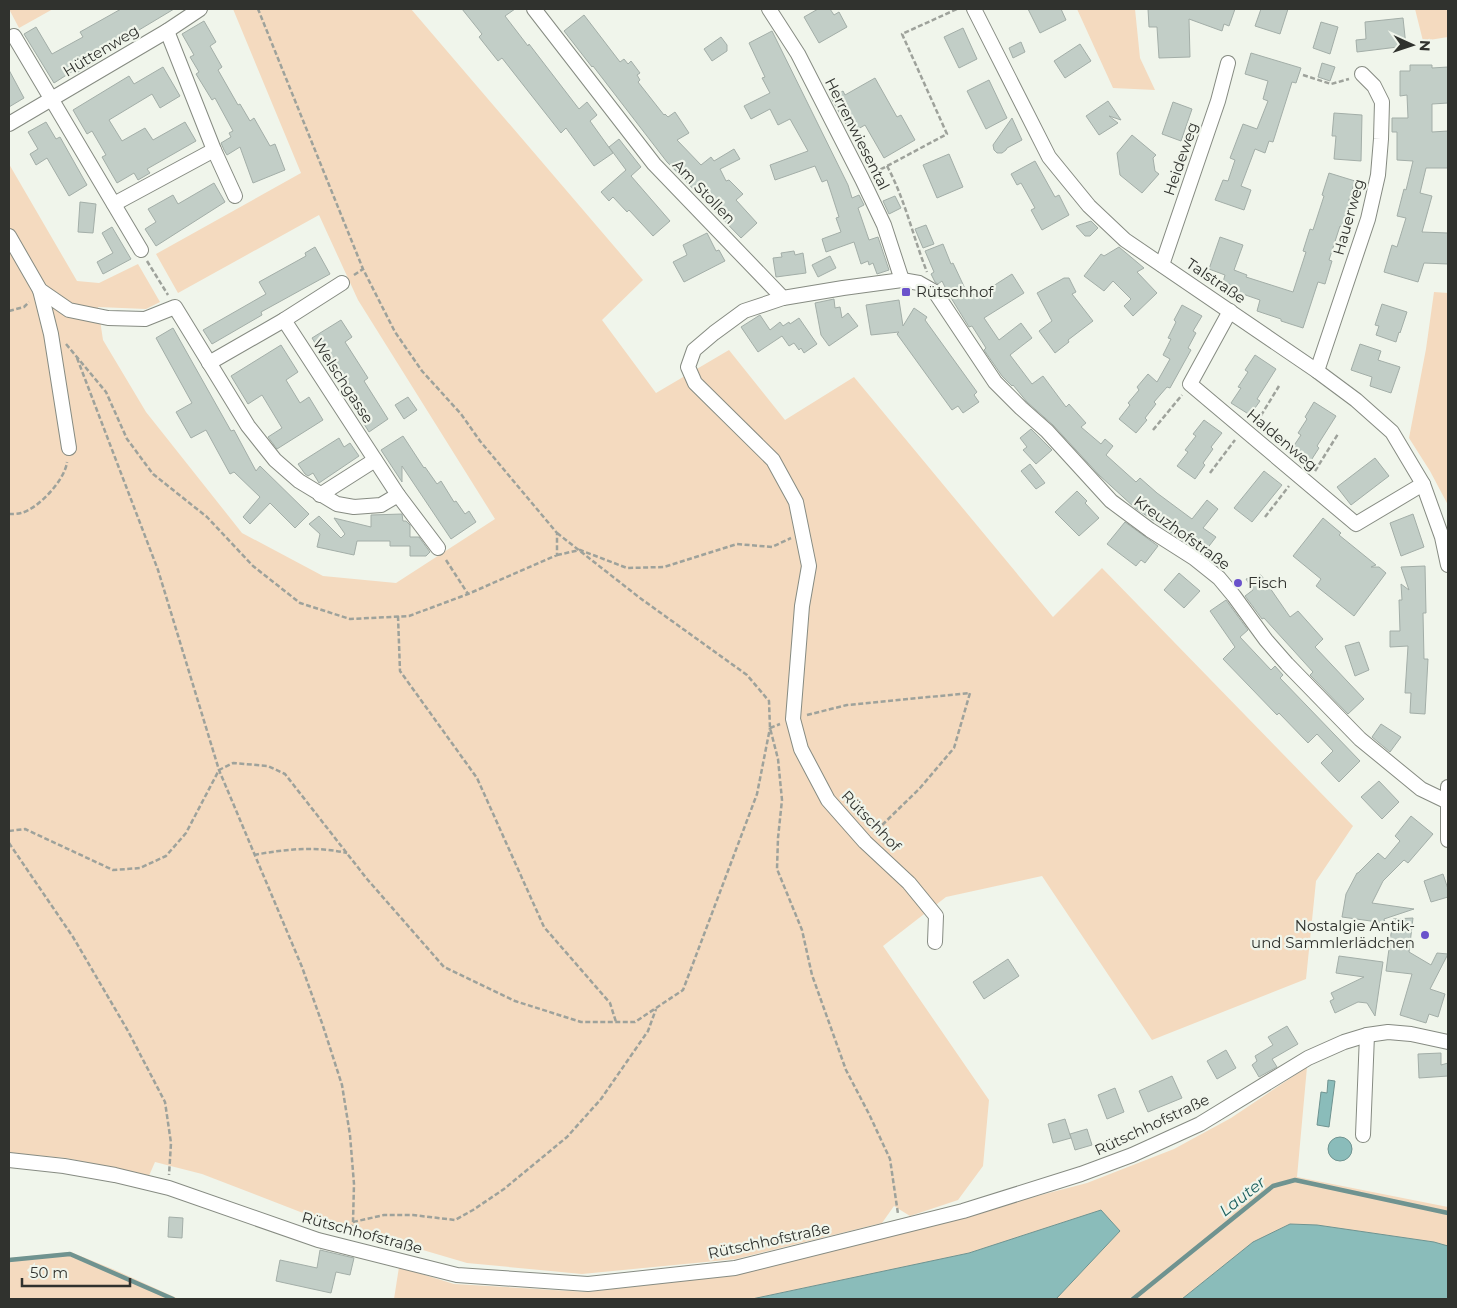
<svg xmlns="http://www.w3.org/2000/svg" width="1457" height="1308" viewBox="0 0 1457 1308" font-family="Montserrat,sans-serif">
<rect width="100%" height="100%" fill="#f0f5eb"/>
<!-- green -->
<g fill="#f4dabf">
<polygon points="9,9 53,9 19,28"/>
<polygon points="233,9 411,9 643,280 602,320 656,393 729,350 785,420 854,377 1053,617 1102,568 1353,826 1316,881 1306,979 1152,1040 1042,876 946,897 883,946 989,1100 983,1166 958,1200 910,1216 894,1206 882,1223 736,1259 582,1274 467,1263 321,1220 202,1174 155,1162 148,1178 118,1169 66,1158 9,1153 9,164 77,281 99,283 138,264 160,302 146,309 98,307 103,340 146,412 242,533 323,576 396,583 495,519 358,300 319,215 178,293 156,254 301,173"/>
<polygon points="1077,9 1135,9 1140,58 1155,90 1113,88"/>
<polygon points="1415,9 1448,9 1448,37 1423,41"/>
<polygon points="1434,292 1448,293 1448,505 1430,471 1409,438 1426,349"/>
<polygon points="1307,1067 1297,1177 1448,1207 1448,1246 1434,1242 1317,1225 1290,1224 1253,1242 1182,1299 1056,1299 1120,1231 1101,1210 969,1253 752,1299 394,1299 399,1267 454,1284 587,1292 736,1275 1087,1183 1174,1149 1231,1118"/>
<polygon points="71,1252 115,1270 179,1299 9,1299 9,1258"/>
</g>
<!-- water -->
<g fill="#8abcba" stroke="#6f9390">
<polygon points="1328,1080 1335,1081 1329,1127 1317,1125 1321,1092 1327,1093"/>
<circle cx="1340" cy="1149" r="12"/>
<polygon points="1101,1210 1120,1231 1056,1299 752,1299 969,1253"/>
<polygon points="1290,1224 1317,1225 1434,1242 1448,1246 1448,1299 1182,1299 1253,1242"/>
</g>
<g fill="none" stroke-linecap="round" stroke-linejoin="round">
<!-- stream -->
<g stroke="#6f9390" stroke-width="4.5">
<polyline points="9,1260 70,1254 173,1299"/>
<polyline points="1133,1299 1273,1186 1295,1180 1448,1213"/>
</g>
</g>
<!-- building -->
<g fill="#c2cec7" stroke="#a3aea8">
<polygon points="121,9 174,9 94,57 96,61 78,72 76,69 54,83 24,34 36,27 52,54 83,37 80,32"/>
<polygon points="462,9 515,9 505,16 528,46 529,44 579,109 587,102 597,115 590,121 613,153 594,166 566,128 561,133 502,58 498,61 479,37 482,34"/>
<polygon points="818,9 830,9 834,15 839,12 847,27 819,43 804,17"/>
<polygon points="1028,9 1061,9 1066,20 1040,33"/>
<polygon points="1148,9 1235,9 1229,26 1224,24 1222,31 1189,19 1190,57 1159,58 1157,27 1149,27"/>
<polygon points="1261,9 1288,9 1280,34 1255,26"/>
<polygon points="584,15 620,62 624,59 628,64 631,61 640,73 637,75 640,80 638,82 664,115 665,114 668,117 675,112 689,133 677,140 701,165 711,157 714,161 734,149 740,159 720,169 726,181 729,180 743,194 736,200 757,223 741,238 667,162 593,66 592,67 564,31"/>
<polygon points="1403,18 1406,46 1357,52 1356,40 1366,39 1365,22"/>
<polygon points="204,21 216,42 210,46 222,67 218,70 238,105 240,104 250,121 254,118 270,146 275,144 285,170 253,183 240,147 227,155 224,150 221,143 231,137 229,133 233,131 215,98 212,100 196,74 199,72 190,57 194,55 182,34"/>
<polygon points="1321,22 1338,27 1330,54 1313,48"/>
<polygon points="963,28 977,59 959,68 944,37"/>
<polygon points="772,31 848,185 852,198 859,195 864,205 858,208 869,240 878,237 889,270 877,274 873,263 869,265 868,261 861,264 854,242 826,252 822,239 841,232 836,218 839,217 827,180 822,182 815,166 775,180 770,165 808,151 790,119 778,125 770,109 751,119 744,106 770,93 762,78 765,77 749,43"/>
<polygon points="721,37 727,45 727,51 712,61 704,49"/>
<polygon points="1021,42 1025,52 1013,58 1009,48"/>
<polygon points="1080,44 1091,61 1065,78 1054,61"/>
<polygon points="1251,53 1301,68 1296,83 1292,82 1273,142 1269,141 1265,153 1255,149 1241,186 1251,190 1244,210 1215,200 1223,180 1228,181 1235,160 1230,158 1243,124 1257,129 1268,101 1263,99 1268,81 1245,74"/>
<polygon points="1322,63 1335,67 1330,81 1318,77"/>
<polygon points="1410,65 1432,65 1432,68 1448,67 1448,103 1432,104 1432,132 1448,131 1448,168 1426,168 1420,193 1432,196 1422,232 1448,233 1448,264 1424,263 1418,282 1384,272 1392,245 1397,247 1406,218 1397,216 1404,189 1406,190 1413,161 1397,160 1397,132 1392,132 1392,118 1408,118 1407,95 1400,96 1400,71 1410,71"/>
<polygon points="163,67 180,96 160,108 152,94 109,120 122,141 145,128 153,140 185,122 196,141 147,169 150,173 138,180 134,173 117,183 102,157 106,155 92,131 87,134 73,110 129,76 134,84"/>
<polygon points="9,70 24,98 9,107"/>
<polygon points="875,78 897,117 901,115 915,140 884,158 865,125 851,133 831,98 843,91 845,95"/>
<polygon points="989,80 1007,118 986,129 967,91"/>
<polygon points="1108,101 1121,120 1109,116 1118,123 1099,135 1086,116"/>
<polygon points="1173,102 1192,109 1181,141 1162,134"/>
<polygon points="1334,113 1362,115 1361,161 1334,159 1336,136 1332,136"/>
<polygon points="1012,118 1022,140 1007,148 1006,150 1002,153 997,153 994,150 993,145"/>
<polygon points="46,122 56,139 60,137 87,185 69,196 47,158 36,165 30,154 38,149 28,132"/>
<polygon points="1132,135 1156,155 1153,158 1155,171 1159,174 1142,193 1120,175 1117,153"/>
<polygon points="619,139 641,167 631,176 670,221 653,236 629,210 627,212 613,197 609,201 601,192 626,170 609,147"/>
<polygon points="949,154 963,187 937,198 923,165"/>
<polygon points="1035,161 1055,197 1059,195 1069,215 1042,230 1031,210 1035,208 1021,183 1017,185 1011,174"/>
<polygon points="1329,173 1355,181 1348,203 1351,204 1344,227 1340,226 1329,260 1332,261 1325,284 1318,282 1303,328 1281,321 1281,319 1257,311 1260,300 1228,289 1230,284 1223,282 1225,275 1209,269 1220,237 1243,245 1234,270 1247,275 1246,277 1293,292 1306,252 1303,251 1310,229 1313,230 1324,196 1322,195"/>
<polygon points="214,183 225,202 156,246 145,229 156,222 148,209 173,195 178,204"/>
<polygon points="895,196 901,208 889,214 883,201"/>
<polygon points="80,202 96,204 93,233 78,232"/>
<polygon points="1091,221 1098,228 1090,236 1085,236 1076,226"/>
<polygon points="926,225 934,244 923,248 915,229"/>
<polygon points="112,227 131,259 103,274 97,262 113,253 102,233"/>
<polygon points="707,233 716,251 719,250 725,261 684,282 673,262 687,255 683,245"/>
<polygon points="943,244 951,264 953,263 969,297 974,294 976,297 1012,274 1024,293 984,318 999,340 1021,323 1032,338 1010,355 1032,384 1043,376 1066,407 1069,404 1086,423 1081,427 1101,444 1105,439 1113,446 1106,455 1136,482 1140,478 1157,493 1192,519 1207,500 1218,509 1203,528 1216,537 1203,554 1135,508 1099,475 1053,425 1027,402 1013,385 1012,386 1002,376 984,350 986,348 972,326 969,327 948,293 942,281 938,284 935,282 931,274 934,272 925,251"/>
<polygon points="315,247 330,274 261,312 262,315 212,344 203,330 266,294 259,282 306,256 305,253"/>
<polygon points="1119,247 1144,268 1137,272 1157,293 1133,316 1124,306 1131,299 1113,281 1104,291 1084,276 1101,254 1104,256"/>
<polygon points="794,251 795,255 803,253 806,273 776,277 773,258 782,257 781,253"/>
<polygon points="830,256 836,268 818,277 812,265"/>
<polygon points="1064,278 1069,278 1076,292 1072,294 1093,321 1068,340 1069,342 1055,353 1039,331 1052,321 1037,293"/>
<polygon points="834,299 835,308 840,307 842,318 848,313 858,326 829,346 821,335 815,303"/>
<polygon points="899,300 903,326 914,308 927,317 925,320 977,392 974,395 979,402 963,413 958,406 952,410 897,334 899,332 871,335 866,305"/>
<polygon points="1382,304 1407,312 1400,333 1399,332 1396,342 1376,335 1379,326 1375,325"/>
<polygon points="1182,305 1202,316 1193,331 1196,333 1188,348 1191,350 1170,388 1167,387 1154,402 1156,404 1145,418 1147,420 1136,433 1119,419 1130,405 1128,403 1139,390 1137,387 1148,374 1157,382 1170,359 1163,355 1171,339 1168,338 1176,322 1174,320"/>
<polygon points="760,315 770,330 780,322 783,326 789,322 790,324 799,318 817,344 804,353 801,348 799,350 794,343 789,346 782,336 758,352 741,327"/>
<polygon points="341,320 352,337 345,342 368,378 364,381 388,419 369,432 356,411 363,406 329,352 323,356 312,338"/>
<polygon points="173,328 231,431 234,430 256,471 260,466 309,514 295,528 270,503 250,524 243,517 260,497 234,472 230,474 206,430 191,438 176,412 192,403 156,338"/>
<polygon points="1360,344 1381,351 1378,360 1400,367 1391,393 1370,386 1372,377 1351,370"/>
<polygon points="281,345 298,372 286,380 300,403 309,397 323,420 277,449 268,437 282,428 262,395 248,404 231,376"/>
<polygon points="1255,355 1276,369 1257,399 1260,401 1250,415 1231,403 1241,388 1238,387 1248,372 1245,370"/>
<polygon points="408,397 417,410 404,419 395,405"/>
<polygon points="1314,402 1336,416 1317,446 1319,448 1310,462 1291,450 1301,435 1298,433 1307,419 1305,417"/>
<polygon points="1204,420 1222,433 1211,447 1213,449 1203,463 1205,465 1195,479 1177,466 1188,452 1185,450 1196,436 1193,434"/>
<polygon points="1031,429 1052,450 1036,464 1023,450 1027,447 1020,438"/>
<polygon points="403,436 424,468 425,467 437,484 441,481 454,502 456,501 465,514 469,511 476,522 451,539 402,466 402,482 381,450"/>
<polygon points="339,438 344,447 350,443 359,456 319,483 313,473 308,476 305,474 298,464"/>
<polygon points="1375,458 1389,476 1351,505 1337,487"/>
<polygon points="1030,464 1045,483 1036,489 1021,471"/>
<polygon points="1264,471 1282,485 1252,522 1234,508"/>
<polygon points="1077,491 1087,501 1085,503 1099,518 1079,536 1055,512"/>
<polygon points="402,514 403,521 406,521 410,525 410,537 419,537 430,552 426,556 410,556 410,546 390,546 390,541 357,541 354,555 317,547 320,534 309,524 319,516 341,538 345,534 334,518 371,527 371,515"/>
<polygon points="1413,514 1424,547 1401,556 1390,523"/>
<polygon points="1323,518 1341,533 1339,535 1376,565 1371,567 1379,567 1386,573 1354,616 1316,586 1321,579 1293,556"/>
<polygon points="1125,522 1158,546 1145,563 1141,560 1136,566 1107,544"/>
<polygon points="1425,566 1426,613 1423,613 1424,659 1428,659 1425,714 1410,713 1411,693 1405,693 1408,646 1390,647 1390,631 1400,631 1399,600 1402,600 1401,584 1409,590 1401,567"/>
<polygon points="1179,573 1200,591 1184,608 1164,590"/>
<polygon points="1261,575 1290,617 1298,611 1323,639 1315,647 1364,699 1348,714 1310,675 1313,672 1264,618 1262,619 1245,596 1253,590 1246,579"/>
<polygon points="1226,600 1248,630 1240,637 1271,670 1275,666 1283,675 1280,678 1360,761 1339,782 1321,763 1333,751 1317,734 1308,743 1279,713 1277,715 1223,659 1235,647 1210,611"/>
<polygon points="1359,642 1369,670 1355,676 1345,646"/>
<polygon points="1381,724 1401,737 1390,752 1372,737"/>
<polygon points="1379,781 1399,802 1382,819 1361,797"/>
<polygon points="1411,816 1433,834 1408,863 1404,860 1383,881 1372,903 1414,909 1384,919 1385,923 1342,917 1346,894 1357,873 1358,873 1378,853 1385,859 1400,841 1395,836"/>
<polygon points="1443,874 1448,889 1448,897 1431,902 1424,881"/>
<polygon points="1413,918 1409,952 1431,965 1437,953 1448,954 1430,989 1445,994 1438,1017 1429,1014 1426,1023 1400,1015 1412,974 1386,971 1393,919"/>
<polygon points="1339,956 1383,962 1375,1016 1367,1003 1358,1002 1335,1013 1330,1001 1334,999 1331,993 1364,977 1336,973"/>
<polygon points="1008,959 1019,976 984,999 973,982"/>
<polygon points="1287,1026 1298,1044 1272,1059 1277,1067 1259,1077 1252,1065 1257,1061 1255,1056 1273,1045 1268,1037"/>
<polygon points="1226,1050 1236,1068 1217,1079 1207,1061"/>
<polygon points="1441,1053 1441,1065 1448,1063 1448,1076 1419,1078 1418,1054"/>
<polygon points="1172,1076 1182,1098 1148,1112 1139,1091"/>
<polygon points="1115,1088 1124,1112 1107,1119 1098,1095"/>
<polygon points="1065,1119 1071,1138 1053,1143 1048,1124"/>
<polygon points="1087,1129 1092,1145 1075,1150 1070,1134"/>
<polygon points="169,1217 183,1218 182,1238 168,1237"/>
<polygon points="320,1250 354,1258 350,1275 336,1272 331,1293 276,1281 280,1260 317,1268"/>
</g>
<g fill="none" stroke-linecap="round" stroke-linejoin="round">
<defs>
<g id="minor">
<polyline points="534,9 654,164 783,298 843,288 902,280 919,283 935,292 995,382 1021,408 1047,431 1111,501 1150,530 1194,558 1219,578 1234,596 1266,640 1287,664 1360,739 1421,789 1448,802 1448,840"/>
<polyline points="769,9 798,54 862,179 884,225 902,280"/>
<polyline points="974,9 1049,157 1089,206 1125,240 1317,371 1356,400 1392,432 1423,484 1442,537 1448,565"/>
<polyline points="167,31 214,150 235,196"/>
<polyline points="14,36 141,250"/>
<polyline points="9,124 167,31 200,9"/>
<polyline points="114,204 214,150"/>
<polyline points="9,236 40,290 69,310 108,318 145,319 175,307 248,426 275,460 299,481 337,504 354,507 381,505 398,495"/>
<polyline points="1162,265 1218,101 1228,63"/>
<polyline points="40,290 51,334 69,448"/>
<polyline points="783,298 744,311 714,333 694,350 688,367 695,383 773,460 796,502 809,566 802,606 793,719 801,749 828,800 865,842 909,883 936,916 935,942"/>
<polyline points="1230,311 1190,384 1356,524 1423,484"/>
<polyline points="284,320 398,495 438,548"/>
<polyline points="209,363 284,320 342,283"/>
<polyline points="1317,371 1368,219 1378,175 1381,139 1382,102 1374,86 1362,74"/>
<polyline points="320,495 375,460"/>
<polyline points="1448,787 1448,802"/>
<polyline points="1363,1135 1367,1035"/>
<polyline points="9,1160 64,1166 115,1175 169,1188 318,1240 457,1275 588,1284 735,1268 963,1211 1081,1174 1132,1155 1200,1124 1308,1058 1344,1042 1367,1035 1388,1032 1411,1034 1448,1042"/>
</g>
</defs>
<!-- minor casing -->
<use href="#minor" stroke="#868b82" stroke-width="16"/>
<!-- path -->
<g stroke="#9ea29b" stroke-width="2.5" stroke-dasharray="5 2.5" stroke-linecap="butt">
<polyline points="1303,75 1331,84 1349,79"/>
<path d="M887,166C905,199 913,237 927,272"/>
<polyline points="874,173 947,134 902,34 957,9"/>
<polyline points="147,261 168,295"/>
<polyline points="354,275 363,269"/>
<polyline points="9,311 24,307 29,302"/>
<polyline points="66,344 106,392 127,439 153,474 207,517 253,566 300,603 350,619 409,616 468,594 557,555 557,533 480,441 461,414 422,371 395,332 363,269 258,9"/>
<polyline points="77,358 158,570 219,770 302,967 323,1026 342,1085 350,1135 354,1184 353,1222 350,1234"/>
<polyline points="1257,422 1279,386"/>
<polyline points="1153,430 1182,395"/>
<polyline points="1315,471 1338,434"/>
<polyline points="1210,473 1235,440"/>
<path d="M9,514C12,514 17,514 21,513C38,509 65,480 67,462"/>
<polyline points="1265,517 1289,486"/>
<polyline points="557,533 640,598 747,675 769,701 770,728 778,759 782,800 778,838 777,869 802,930 812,975 846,1070 869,1114 890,1159 898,1214"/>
<polyline points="557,555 580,550 627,568 664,567 737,544 772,547 791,538"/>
<polyline points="446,560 468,594"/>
<polyline points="398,616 400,671 477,778 544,927 610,1003 616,1022"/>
<polyline points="807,715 847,705 970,693 954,748 920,788 875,832"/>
<polyline points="770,728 780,724"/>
<polyline points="9,831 25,829 113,870 140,868 166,856 186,833 219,770 233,763 268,766 285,774 367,879 444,967 515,1001 581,1022 635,1022 683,990 757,794 770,728"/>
<polyline points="9,843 73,937 128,1031 165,1102 171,1143 169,1175"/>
<path d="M254,855C285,849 316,846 347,853"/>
<polyline points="353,1222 384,1215 413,1215 455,1220 473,1210 504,1189 567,1137 601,1099 648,1031 656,1009"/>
</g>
<!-- minor -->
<use href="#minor" stroke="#fff" stroke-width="14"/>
</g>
<!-- markers -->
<g fill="#6a52cb" stroke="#f0f5eb" stroke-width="2">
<rect x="901" y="287" width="10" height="10" rx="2.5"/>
<circle cx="1238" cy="583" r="5"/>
<circle cx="1425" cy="935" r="5"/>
</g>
<g text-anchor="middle" stroke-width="4.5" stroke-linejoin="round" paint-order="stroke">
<!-- street labels -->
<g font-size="15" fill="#30322e" stroke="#f0f5eb">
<text transform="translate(101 51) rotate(-31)" y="5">Hüttenweg</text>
<text transform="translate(857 134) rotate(63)" y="5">Herrenwiesental</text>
<text transform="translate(1181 159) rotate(-71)" y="5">Heideweg</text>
<text transform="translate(704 192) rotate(46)" y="5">Am Stollen</text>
<text transform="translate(1349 217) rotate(-74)" y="5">Hauerweg</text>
<text transform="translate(1216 281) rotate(34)" y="5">Talstraße</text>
<text transform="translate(343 381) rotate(57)" y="5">Welschgasse</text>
<text transform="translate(1282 440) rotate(40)" y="5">Haldenweg</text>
<text transform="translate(1182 533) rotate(36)" y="5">Kreuzhofstraße</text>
<text transform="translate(871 821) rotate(46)" y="5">Rütschhof</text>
<text transform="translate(1152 1125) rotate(-25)" y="5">Rütschhofstraße</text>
<text transform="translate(362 1233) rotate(15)" y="5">Rütschhofstraße</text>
<text transform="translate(769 1241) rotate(-12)" y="5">Rütschhofstraße</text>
</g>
<!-- poi labels -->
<g font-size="15" fill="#30322e" stroke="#f0f5eb" text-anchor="start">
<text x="916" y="297">Rütschhof</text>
<text x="1248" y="588">Fisch</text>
<text x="1415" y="931" text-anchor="end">Nostalgie Antik-<tspan x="1415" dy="17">und Sammlerlädchen</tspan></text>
</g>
<!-- water labels -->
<g font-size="16" font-style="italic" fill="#1b5f5e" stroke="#f0f5eb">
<text transform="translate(1242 1196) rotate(-38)" y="6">Lauter</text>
</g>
</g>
<!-- border -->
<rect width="1457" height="1308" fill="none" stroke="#30322e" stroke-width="20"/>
<!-- north arrow -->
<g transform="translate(1412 45) rotate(93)" stroke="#f0f5eb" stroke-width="4" paint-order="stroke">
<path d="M0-4L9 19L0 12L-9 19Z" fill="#30322e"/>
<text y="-8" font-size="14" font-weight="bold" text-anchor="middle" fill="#30322e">N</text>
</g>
<!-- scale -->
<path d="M22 1278v8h108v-8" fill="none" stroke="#30322e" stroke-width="2.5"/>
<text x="30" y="1278" font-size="15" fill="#30322e" stroke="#f0f5eb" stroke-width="4" paint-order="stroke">50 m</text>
</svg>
